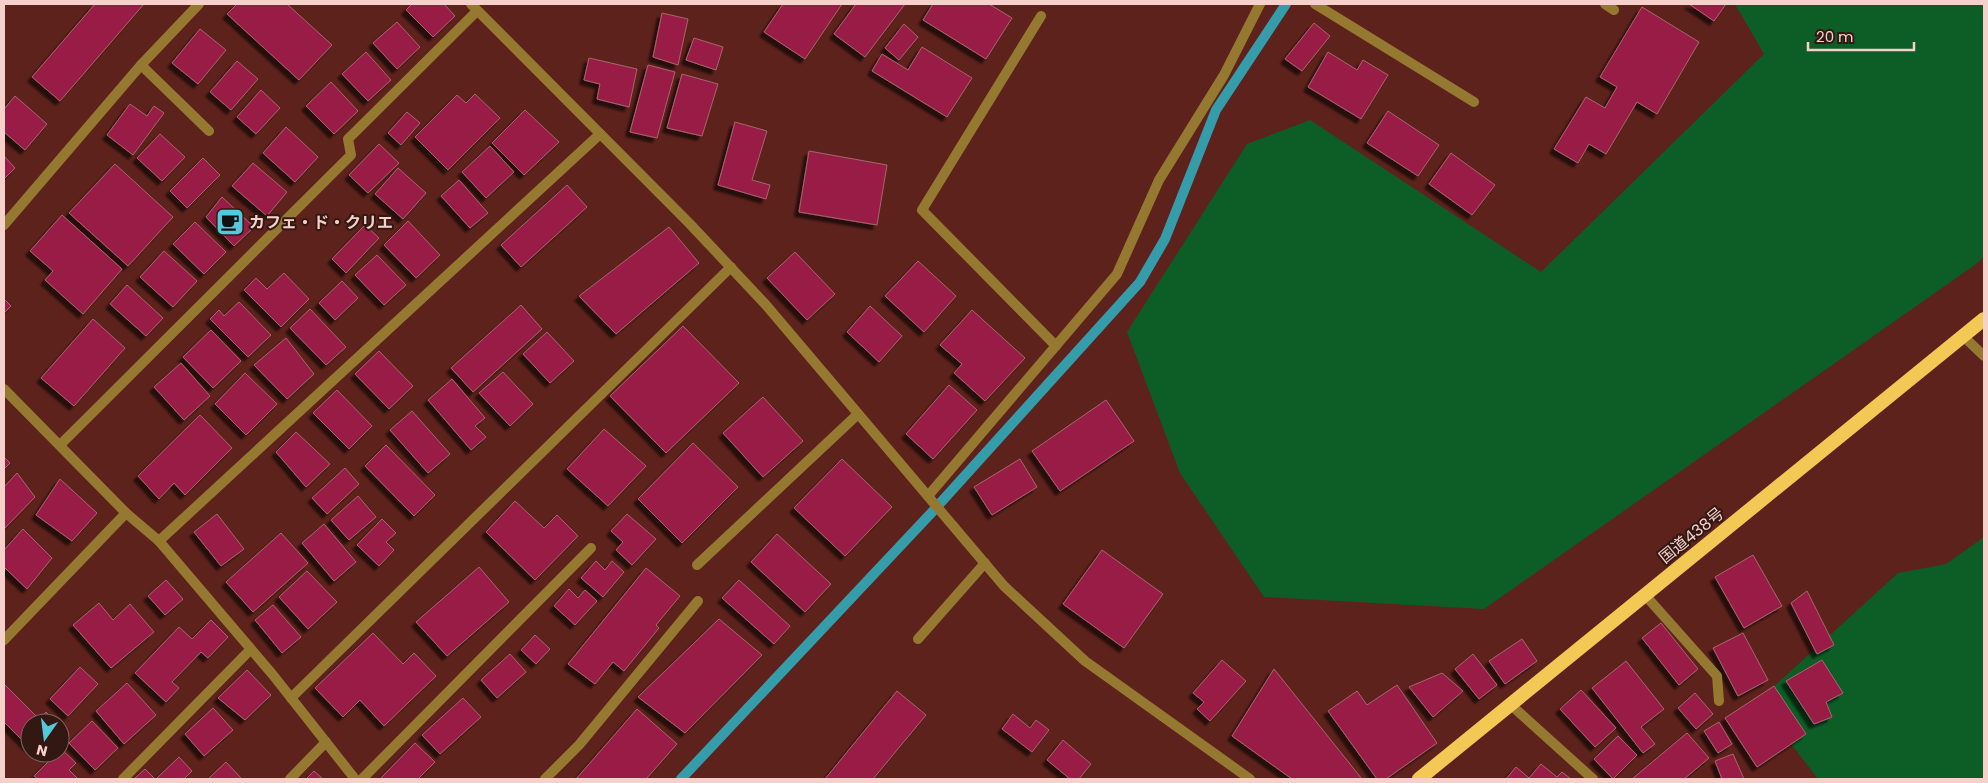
<svg xmlns="http://www.w3.org/2000/svg" width="1988" height="783" viewBox="0 0 1988 783" font-family="Poppins,'Noto Sans JP',sans-serif">
<defs>
<filter id="shadow"><feDropShadow dx="-4.5" dy="4.5" stdDeviation="1" flood-color="#0009"/></filter>
</defs>
<rect width="100%" height="100%" fill="#5e221c"/>
<!-- green -->
<g fill="#0d5d26">
<polygon points="1735,4 1984,4 1984,256 1979,262 1484,609 1264,597 1180,473 1127,332 1247,144 1310,120 1541,272 1764,54"/>
<polygon points="1984,537 1984,779 1818,779 1758,701 1898,573 1946,564"/>
</g>
<g fill="none" stroke-linecap="round" stroke-linejoin="round">
<!-- stream -->
<polyline stroke="#359caa" stroke-width="10" points="681,779 934,510 1140,282 1165,239 1216,110 1286,4"/>
</g>
<!-- building -->
<g fill="#981f44" stroke="#a76470" filter="url(#shadow)">
<polygon points="95,4 144,4 60,101 32,77"/>
<polygon points="237,4 287,4 332,45 299,80 227,14"/>
<polygon points="412,4 444,4 455,16 433,37 406,10"/>
<polygon points="783,4 842,4 805,59 764,32"/>
<polygon points="856,4 905,4 865,57 834,34"/>
<polygon points="933,4 989,4 1012,18 986,59 923,20"/>
<polygon points="1689,4 1726,4 1714,21"/>
<polygon points="1642,7 1699,42 1657,114 1637,102 1606,154 1589,144 1578,163 1554,149 1586,97 1605,108 1617,87 1600,77"/>
<polygon points="662,13 688,19 678,65 653,57"/>
<polygon points="397,22 420,47 397,69 373,43"/>
<polygon points="1314,23 1330,36 1302,71 1285,59"/>
<polygon points="904,24 918,37 899,60 885,48"/>
<polygon points="200,29 226,50 198,84 172,63"/>
<polygon points="694,38 723,47 716,70 686,60"/>
<polygon points="922,47 972,78 947,117 872,71 882,54 908,70"/>
<polygon points="366,52 391,80 368,101 342,74"/>
<polygon points="1328,52 1357,70 1363,60 1388,75 1361,119 1308,87"/>
<polygon points="589,58 637,69 629,107 597,99 600,84 584,80"/>
<polygon points="237,61 258,79 231,110 210,92"/>
<polygon points="648,65 675,72 657,138 630,132"/>
<polygon points="682,74 718,84 702,136 667,128"/>
<polygon points="331,82 358,111 334,134 306,106"/>
<polygon points="261,90 280,108 256,134 237,117"/>
<polygon points="475,94 500,118 448,170 415,137 457,95 466,103"/>
<polygon points="15,96 47,124 25,150 4,132 4,109"/>
<polygon points="130,104 147,116 154,106 164,113 133,155 107,135"/>
<polygon points="525,110 559,142 524,175 492,143"/>
<polygon points="1388,111 1439,145 1418,176 1367,143"/>
<polygon points="407,112 420,123 401,145 388,133"/>
<polygon points="735,122 767,131 752,180 770,185 766,199 718,185"/>
<polygon points="286,127 318,157 295,182 263,153"/>
<polygon points="160,134 185,157 162,181 137,158"/>
<polygon points="379,144 399,163 368,193 349,175"/>
<polygon points="490,146 514,172 486,198 462,172"/>
<polygon points="809,151 887,165 877,225 799,212"/>
<polygon points="1451,153 1495,185 1472,215 1429,184"/>
<polygon points="4,156 15,168 4,179"/>
<polygon points="203,158 220,175 187,208 170,191"/>
<polygon points="253,163 287,192 267,216 232,186"/>
<polygon points="115,164 173,217 128,266 69,213"/>
<polygon points="398,168 426,193 403,219 375,194"/>
<polygon points="459,180 488,213 470,228 441,196"/>
<polygon points="567,185 587,207 521,267 501,245"/>
<polygon points="222,197 254,227 234,246 206,217"/>
<polygon points="62,215 122,269 83,314 45,280 53,271 30,251"/>
<polygon points="408,221 440,255 416,278 384,245"/>
<polygon points="195,222 226,252 204,274 173,244"/>
<polygon points="365,225 379,238 346,273 332,259"/>
<polygon points="669,227 699,263 616,334 579,296"/>
<polygon points="164,251 197,281 173,307 140,277"/>
<polygon points="795,252 835,294 807,320 767,278"/>
<polygon points="377,255 406,285 384,305 355,275"/>
<polygon points="918,261 956,296 924,332 885,296"/>
<polygon points="284,273 309,299 281,327 244,290 256,278 267,289"/>
<polygon points="342,281 358,298 335,320 319,303"/>
<polygon points="127,285 163,318 146,336 110,304"/>
<polygon points="4,299 11,306 4,313"/>
<polygon points="239,302 271,335 248,357 210,319 219,310 224,316"/>
<polygon points="521,305 542,329 473,392 451,368"/>
<polygon points="870,306 902,336 879,362 847,332"/>
<polygon points="310,309 346,347 326,365 290,328"/>
<polygon points="972,310 1025,358 985,401 954,373 962,364 940,345"/>
<polygon points="93,319 125,348 74,406 41,378"/>
<polygon points="683,326 739,383 666,453 610,396"/>
<polygon points="211,330 241,361 213,388 183,357"/>
<polygon points="547,332 574,361 550,383 523,354"/>
<polygon points="286,338 314,374 287,399 254,365"/>
<polygon points="379,351 413,386 389,409 355,374"/>
<polygon points="181,363 210,396 184,420 154,387"/>
<polygon points="503,372 533,404 510,426 479,393"/>
<polygon points="245,373 277,404 246,435 215,404"/>
<polygon points="452,379 485,418 475,426 486,437 471,450 428,400"/>
<polygon points="949,385 977,410 933,459 906,434"/>
<polygon points="337,390 372,426 349,449 313,413"/>
<polygon points="763,397 803,441 763,477 723,433"/>
<polygon points="1106,400 1134,441 1060,491 1032,451"/>
<polygon points="412,411 450,454 428,473 390,430"/>
<polygon points="200,415 232,448 185,495 174,483 159,499 138,476"/>
<polygon points="604,429 646,466 608,506 567,469"/>
<polygon points="296,432 330,464 306,487 276,452"/>
<polygon points="693,443 738,487 682,543 638,499"/>
<polygon points="386,445 435,495 414,516 365,466"/>
<polygon points="4,457 10,463 4,469"/>
<polygon points="842,459 892,507 845,556 794,508"/>
<polygon points="1020,459 1037,487 992,515 974,487"/>
<polygon points="345,468 359,484 327,514 312,498"/>
<polygon points="17,473 35,497 4,529 4,487"/>
<polygon points="60,479 97,513 72,541 36,515"/>
<polygon points="358,496 376,517 349,540 331,520"/>
<polygon points="515,501 544,528 557,515 578,536 535,580 486,532"/>
<polygon points="217,514 244,549 221,566 194,532"/>
<polygon points="627,514 656,539 632,565 616,550 623,542 611,531"/>
<polygon points="382,519 396,533 386,542 394,550 379,566 357,545"/>
<polygon points="324,524 356,562 334,581 302,543"/>
<polygon points="23,529 52,558 27,589 4,567 4,550"/>
<polygon points="281,533 308,563 253,612 226,582"/>
<polygon points="777,534 831,584 805,612 751,562"/>
<polygon points="1102,550 1163,594 1124,648 1063,604"/>
<polygon points="1753,555 1782,606 1744,628 1715,577"/>
<polygon points="596,561 605,570 612,561 624,572 603,597 581,578"/>
<polygon points="479,567 509,602 447,656 416,622"/>
<polygon points="646,568 680,596 656,625 659,628 624,671 613,662 595,684 568,664"/>
<polygon points="307,571 337,602 308,629 279,597"/>
<polygon points="166,580 183,599 165,615 148,596"/>
<polygon points="739,580 790,626 774,644 722,598"/>
<polygon points="569,589 578,598 585,590 597,601 575,625 554,606"/>
<polygon points="1807,591 1834,645 1817,654 1791,603"/>
<polygon points="99,603 113,620 130,604 154,632 111,668 73,625"/>
<polygon points="273,605 301,637 282,653 255,620"/>
<polygon points="719,619 762,655 685,733 638,697"/>
<polygon points="211,620 228,637 208,658 201,652 172,682 179,688 166,702 135,673 179,627 192,639"/>
<polygon points="1661,623 1698,669 1679,685 1642,638"/>
<polygon points="373,633 403,664 414,653 436,676 384,726 360,700 343,717 315,688"/>
<polygon points="1743,633 1768,680 1738,696 1713,648"/>
<polygon points="535,635 550,649 536,664 521,650"/>
<polygon points="1522,639 1537,661 1505,684 1489,661"/>
<polygon points="510,654 526,672 497,698 481,680"/>
<polygon points="1473,654 1497,685 1479,699 1455,669"/>
<polygon points="1222,660 1246,681 1210,721 1197,709 1204,702 1193,693"/>
<polygon points="1822,660 1843,693 1826,702 1832,717 1814,724 1786,681"/>
<polygon points="1626,661 1664,709 1641,727 1655,744 1643,753 1592,688"/>
<polygon points="80,667 98,684 68,716 50,699"/>
<polygon points="1274,669 1362,779 1292,779 1232,736"/>
<polygon points="247,670 271,695 245,720 218,698"/>
<polygon points="1442,673 1463,691 1433,717 1409,687"/>
<polygon points="127,683 156,715 124,744 96,711"/>
<polygon points="4,684 39,719 46,712 57,723 30,723 30,748 4,722"/>
<polygon points="1397,685 1437,743 1386,779 1377,779 1328,711 1357,691 1367,705"/>
<polygon points="1774,686 1806,734 1757,767 1725,718"/>
<polygon points="1581,690 1616,728 1595,747 1560,709"/>
<polygon points="897,691 926,715 873,779 825,779"/>
<polygon points="1695,693 1713,714 1696,729 1678,708"/>
<polygon points="463,698 481,717 440,754 422,735"/>
<polygon points="213,708 233,730 204,756 185,734"/>
<polygon points="637,709 677,744 646,779 576,779"/>
<polygon points="1013,714 1030,728 1036,720 1049,730 1032,752 1002,729"/>
<polygon points="92,721 118,748 95,770 69,743"/>
<polygon points="1719,722 1732,744 1718,753 1704,731"/>
<polygon points="1687,733 1709,758 1684,779 1632,779"/>
<polygon points="1618,736 1637,755 1613,779 1594,759"/>
<polygon points="1063,740 1091,764 1079,779 1070,779 1047,760"/>
<polygon points="415,743 435,762 418,779 380,779"/>
<polygon points="61,749 76,763 69,770 78,779 38,779 34,776 57,753 60,753"/>
<polygon points="1733,754 1744,779 1722,779 1715,761"/>
<polygon points="179,757 192,771 184,779 156,779"/>
<polygon points="226,762 242,779 208,779"/>
<polygon points="1541,764 1557,777 1562,772 1571,779 1506,779 1516,767 1529,778"/>
<polygon points="145,769 155,779 134,779"/>
<polygon points="314,771 323,779 306,779"/>
</g>
<g fill="none" stroke-linecap="round" stroke-linejoin="round">
<!-- service -->
<g stroke="#957930" stroke-width="10">
<polyline points="1315,4 1474,102"/>
<polyline points="1605,4 1614,10"/>
<polyline points="1963,336 1984,356"/>
<polyline points="1645,595 1717,676 1719,701"/>
</g>
<!-- minor -->
<g stroke="#957930" stroke-width="10">
<polyline points="471,4 690,224 766,305 1004,586 1085,661 1250,779"/>
<polyline points="1041,16 922,210 1056,346"/>
<polyline points="141,65 209,131"/>
<polyline points="4,225 141,65 199,4"/>
<polyline points="4,389 126,513 159,541 273,675 355,779"/>
<polyline points="60,445 351,155 348,139 477,11"/>
<polyline points="928,496 1117,274 1159,180 1224,75 1260,4"/>
<polyline points="159,541 600,134"/>
<polyline points="697,565 858,414"/>
<polyline points="918,639 985,563"/>
<polyline points="4,640 126,513"/>
<polyline points="291,698 731,267"/>
<polyline points="1511,705 1593,779"/>
<polyline points="123,779 250,650"/>
<polyline points="290,779 326,742"/>
<polyline points="362,779 591,548"/>
<polyline points="545,779 579,745 698,601"/>
</g>
<!-- trunk -->
<polyline stroke="#f4c854" stroke-width="14" points="1419,779 1984,319"/>
</g>
<!-- icons -->
<defs>
<symbol id="cafe-square" viewBox="-11 -11 22 22"><rect x="-9" y="-9" width="18" height="18" rx="4" fill="#53cadc" stroke="#321713"/><path d="M-5.5-4.5H6V0H3Q3 3.5 0 3.5H-2.5Q-5.5 3.5-5.5 0ZM3-3.2v2h1.7v-2ZM-6 4.5H4V6H-6Z" fill="#111"/></symbol>
</defs>
<g fill-rule="evenodd">
<use href="#cafe-square" x="214" y="206" width="32" height="32"/>
</g>
<g text-anchor="middle" stroke-width="4" stroke-linejoin="round" paint-order="stroke">
<!-- poi labels -->
<g font-size="16" font-weight="bold" fill="#f6d0ca" stroke="#321713" text-anchor="start">
<text x="249" y="228">カフェ・ド・クリエ</text>
</g>
<!-- street labels -->
<g font-size="16" fill="#f6d0ca" stroke="#321713">
<text transform="translate(1691 535) rotate(-39)" y="6">国道438号</text>
</g>
</g>
<!-- border -->
<rect width="1988" height="783" fill="none" stroke="#f6d0ca" stroke-width="10"/>
<!-- north arrow -->
<g transform="translate(45 738) rotate(194)"><circle r="24" fill="#321713" stroke="#80615c"/>
<path d="M0-4L9 19L0 12L-9 19Z" fill="#53cadc"/>
<text y="-8" font-size="14" font-weight="bold" text-anchor="middle" fill="#f6d0ca">N</text>
</g>
<!-- scale -->
<path d="M1808 42v8h106v-8" fill="none" stroke="#f6d0ca" stroke-width="2.5"/>
<text x="1816" y="42" font-size="15" fill="#f6d0ca" stroke="#321713" stroke-width="4" paint-order="stroke">20 m</text>
</svg>
